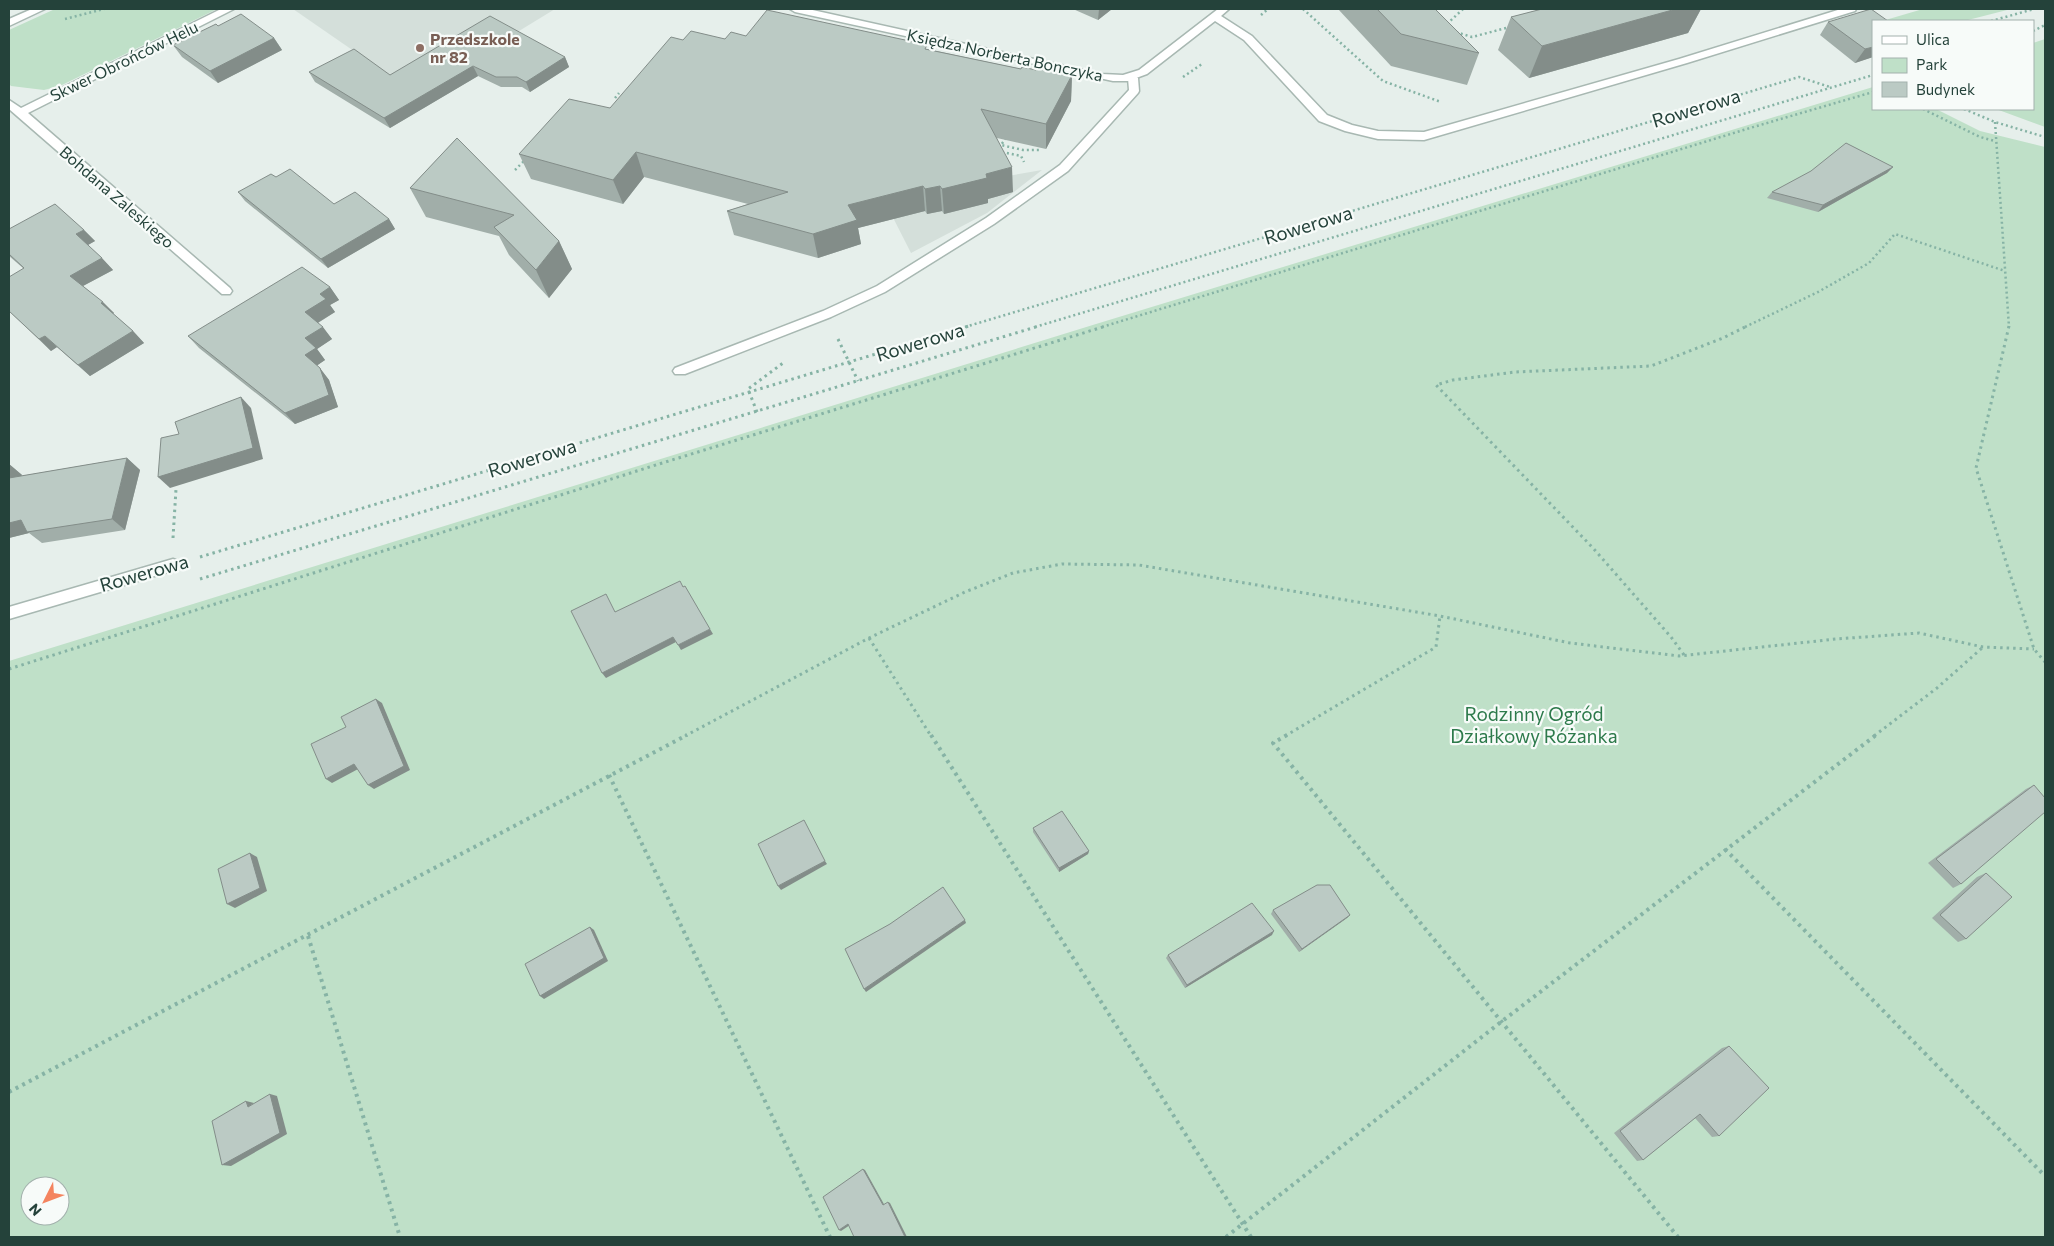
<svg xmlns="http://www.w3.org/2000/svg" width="2054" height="1246" font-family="Commissioner,sans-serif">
	<rect width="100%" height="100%" fill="#e6efeb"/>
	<g fill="#d4dfda">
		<polygon points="293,9 555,9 416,94"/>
		<polygon points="1042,170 987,213 911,253 878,188 967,183"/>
	</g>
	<g fill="#bfe0c8" fill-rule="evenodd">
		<polygon points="55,9 217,9 60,86 44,90 11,86 9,84 9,30"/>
		<polygon points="1923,9 2011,9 1964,21 1882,21"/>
		<polygon points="2045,39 2045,127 1996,109 2033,109 2033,43"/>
		<path d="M1873,87V109H1936L1980,131L2045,147V1237H9V661L1096,324ZM30,1186H60V1216H30Z"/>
	</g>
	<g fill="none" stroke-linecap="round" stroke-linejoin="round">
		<g stroke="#a8b8b2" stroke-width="3">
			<polygon id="service" points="1133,75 1138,78 1139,91 1138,93 1068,171 994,224 885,292 831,317 685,374 675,374 673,371 675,368 823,311 877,286 986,218 1060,165 1129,90 1128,78"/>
		</g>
		<g stroke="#a8b8b2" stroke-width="3">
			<g id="minor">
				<polygon points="32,9 45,9 9,26 9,19"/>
				<polygon points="221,9 234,9 28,113 230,288 232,291 230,294 222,294 9,109 9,100 21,108"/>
				<polygon points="790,9 808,9 1102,74 1123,75 1139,70 1218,9 1229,9 1221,16 1252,36 1327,115 1352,125 1378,131 1424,132 1679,59 1841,9 1856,9 1855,11 1687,63 1424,140 1378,139 1345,131 1319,121 1244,40 1215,21 1147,74 1128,81 1113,81 795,12"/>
				<polygon points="173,559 178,561 180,565 178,569 9,619 9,607"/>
			</g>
		</g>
		<g stroke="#86b3a5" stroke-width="2.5" stroke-dasharray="2 3" stroke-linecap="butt">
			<polyline points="1303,9 1383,81 1441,102"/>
			<polyline points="1261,15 1268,9"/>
			<polyline points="65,19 104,9"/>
			<polyline points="1991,21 2034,9"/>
			<polyline points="1447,24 1463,9"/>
			<polyline points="2033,31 2045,25"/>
			<polyline points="1456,32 1472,37 1510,27"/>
			<polyline points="1183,77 1202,64"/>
			<polyline points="618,102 615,98 619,93"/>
			<polyline points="1923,109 1980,137 1995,141"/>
			<polyline points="1964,109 1995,122 2045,137"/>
			<polyline points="1995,122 2009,327"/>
			<polyline points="1006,138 1001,145 1023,150 1039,150"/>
			<polyline points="1002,152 1021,156 1024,162"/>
			<polyline points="515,170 525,160"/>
			<polyline points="965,327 1799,77 1830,87"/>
			<polyline points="1035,327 1873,75"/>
			<polyline points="1102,327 1750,128 1873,92"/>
			<polyline points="1745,327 1818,292 1869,263 1895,234 2005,271"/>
		</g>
		<g stroke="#86b3a5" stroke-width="3" stroke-dasharray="2.5 4" stroke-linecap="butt">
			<polyline points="2009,326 1976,468 2034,649 2045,662"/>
			<polyline points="838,339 858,381"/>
			<polyline points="757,412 748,389 783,363"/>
			<polyline points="173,538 176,489"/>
			<polyline points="200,557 969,326"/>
			<polyline points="200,579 1039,326"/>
			<polyline points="869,638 931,736"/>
			<polyline points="1684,655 1671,637 1593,548 1436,385 1453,380 1515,372 1651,366 1723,338 1747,326"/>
			<polyline points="9,669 659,464 1106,326"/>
			<polyline points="685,736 869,638 965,592 1013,573 1062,564 1139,565 1440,616 1570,643 1679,656 1836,639 1919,633 1983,647 2034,649"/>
			<polyline points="1285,736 1436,647 1440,616"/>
			<polyline points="1874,736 1937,688 1982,648"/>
		</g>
		<g stroke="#86b3a5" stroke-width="4" stroke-dasharray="3 4.5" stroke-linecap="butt">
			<polyline points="931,735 1251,1237"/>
			<polyline points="1287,735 1273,743 1678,1237"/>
			<polyline points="609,775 830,1237"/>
			<polyline points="1725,849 2045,1176"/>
			<polyline points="308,936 400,1237"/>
			<polyline points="9,1092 687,735"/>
			<polyline points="1226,1237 1501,1022 1876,735"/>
		</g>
		<use href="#service" fill="#fff" fill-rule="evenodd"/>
		<use href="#minor" fill="#fff" fill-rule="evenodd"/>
	</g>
	<g fill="#a1aea9">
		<polygon points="1073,9 1112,9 1098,20"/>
		<polygon points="1338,9 1435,9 1479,53 1467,85 1391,66"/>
		<polygon points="1542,9 1701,9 1688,33 1529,78 1498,50 1511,17"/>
		<polygon points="1873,21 1873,57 1855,63 1820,35 1828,22"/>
		<polygon points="218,26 274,38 282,50 218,83 182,57 173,45"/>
		<polygon points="746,36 927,49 1021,69 1072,75 1071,101 1046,149 997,138 1013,192 988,199 988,203 944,214 942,211 927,214 925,211 858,228 861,244 818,258 734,235 727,211 748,204 644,177 623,204 531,179 519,154 610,108 683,40 725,39"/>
		<polygon points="565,57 569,67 530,92 522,87 501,87 478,76 390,128 315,82 309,72 390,75"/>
		<polygon points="457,138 559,241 572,269 549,298 509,255 499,236 426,217 410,188"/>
		<polygon points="1893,167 1887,173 1818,212 1767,198 1772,192"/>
		<polygon points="276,177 334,204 389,219 395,229 328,268 245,201 238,192"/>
		<polygon points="9,229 84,230 95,241 88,245 113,270 83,286 114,313 113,314 133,331 144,343 90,376 57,347 51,351 9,311 23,268 9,256"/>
		<polygon points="330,287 339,300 330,305 335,312 318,323 332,339 317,349 325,360 317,365 329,380 338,407 295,424 199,348 188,336"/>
		<polygon points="127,458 140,470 125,530 42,543 29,533 9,538 9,464 22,475 21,476"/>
		<polygon points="2034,785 1961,884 1953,888 1928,863 2026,789"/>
		<polygon points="1033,828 1089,851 1088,854 1059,872 1033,832"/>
		<polygon points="1986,873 1966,939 1958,942 1932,918 1977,877"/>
		<polygon points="1273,910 1350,915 1347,918 1299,952 1271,914"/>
		<polygon points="1272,935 1185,988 1166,958 1168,955"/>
		<polygon points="1729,1046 1719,1136 1712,1137 1695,1118 1643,1160 1637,1161 1614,1133 1722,1048"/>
	</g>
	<g fill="#838d89">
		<polygon points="1099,9 1112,9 1098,20"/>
		<polygon points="1676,9 1701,9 1688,33 1529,78 1542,46"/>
		<polygon points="274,38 282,50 218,83 210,71"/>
		<polygon points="1873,47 1873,57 1855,63 1865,49"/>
		<polygon points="565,57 569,67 530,92 526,82"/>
		<polygon points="473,66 478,76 390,128 384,118"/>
		<polygon points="1072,75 1071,101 1046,149 1046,124"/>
		<polygon points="636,152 644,177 623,204 613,180"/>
		<polygon points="1012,167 1013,192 988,199 988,203 944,214 942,189 986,174"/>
		<polygon points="1893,167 1887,173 1818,212 1823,205"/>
		<polygon points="923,186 925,211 858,228 861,244 818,258 813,234 848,205"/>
		<polygon points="940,186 942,211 927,214 925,189"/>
		<polygon points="389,219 395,229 328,268 321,259"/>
		<polygon points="84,230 95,241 86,246 76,234"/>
		<polygon points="559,241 572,269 549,298 536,270"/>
		<polygon points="102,258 113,270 81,287 70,276"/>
		<polygon points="330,287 339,300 330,305 335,312 314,325 305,312 320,294"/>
		<polygon points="103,302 114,313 112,315 101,303"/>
		<polygon points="323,327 332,339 317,349 325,360 315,367 305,355 305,338"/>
		<polygon points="133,331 144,343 90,376 78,365"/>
		<polygon points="45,336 57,347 51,351 39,339"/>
		<polygon points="320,368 329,380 338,407 295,424 285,413"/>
		<polygon points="241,397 251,408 263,459 170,488 158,477"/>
		<polygon points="127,458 140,470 125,530 112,519"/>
		<polygon points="9,464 22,475 12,491 9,488"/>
		<polygon points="21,520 29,533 9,538 9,523"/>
		<polygon points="710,629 713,634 681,650 678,645"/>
		<polygon points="673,637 676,642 606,678 602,673"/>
		<polygon points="376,699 382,703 410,770 374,789 368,785"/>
		<polygon points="354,764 360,768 332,783 326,779"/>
		<polygon points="1089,851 1088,854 1059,872 1059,868"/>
		<polygon points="250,853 257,857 267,891 235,908 227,904"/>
		<polygon points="825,861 827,864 781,890 778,886"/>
		<polygon points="1350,915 1347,918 1299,952 1302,949"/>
		<polygon points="965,920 966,923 866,992 864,989"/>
		<polygon points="590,927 594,930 608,961 544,999 540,996"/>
		<polygon points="1274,931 1272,935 1185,988 1187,985"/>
		<polygon points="270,1094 277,1096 287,1134 231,1166 222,1165"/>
		<polygon points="246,1101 254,1103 248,1107"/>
		<polygon points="863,1169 865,1170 885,1206 883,1205"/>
		<polygon points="888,1202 890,1203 907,1237 905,1237"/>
		<polygon points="848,1224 850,1225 841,1231 839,1230"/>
	</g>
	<g fill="#bbcac4" stroke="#838d89">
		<polygon points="1377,9 1435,9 1479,53 1401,34"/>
		<polygon points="1542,9 1676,9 1542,46 1511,17"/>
		<polygon points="1871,9 1888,21 1873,21 1873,47 1865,49 1828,22"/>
		<polygon points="767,10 905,40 927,45 925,49 1021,69 1022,67 1036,70 1038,68 1072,75 1046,124 981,109 1012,167 986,174 987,178 942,189 940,186 925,189 923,186 848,205 857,220 813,234 727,211 788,192 636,152 613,180 519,154 569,99 610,108 671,37 683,40 691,31 725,39 731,32 746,36"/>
		<polygon points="241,14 274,38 210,71 173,45 216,24 218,26"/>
		<polygon points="490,16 565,57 526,82 517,77 496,77 473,66 384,118 309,72 354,49 390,75"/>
		<polygon points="457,138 559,241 536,270 494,227 514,215 410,188"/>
		<polygon points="1846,143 1893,167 1823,205 1772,192 1811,171"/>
		<polygon points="290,169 334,204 355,192 389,219 321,259 238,192 271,174 276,177"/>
		<polygon points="55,204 84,230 76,234 102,258 70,276 103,302 101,303 133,331 78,365 45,336 39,339 9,311 9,277 24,268 9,254 9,229"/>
		<polygon points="302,267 330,287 320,294 326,299 305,312 323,327 305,338 316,348 305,355 320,368 329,395 285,413 188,336"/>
		<polygon points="241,397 253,448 158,477 161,438 179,434 175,422"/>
		<polygon points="127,458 112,519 27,532 21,520 9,523 9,478"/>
		<polygon points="680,581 683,587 685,586 710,629 678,645 673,637 602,673 571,611 606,594 615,612"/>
		<polygon points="376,699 404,766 368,785 354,764 326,779 311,744 346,727 341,717"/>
		<polygon points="2034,785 2045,798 2045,812 1961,884 1936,859"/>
		<polygon points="1062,811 1089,851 1059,868 1033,828"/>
		<polygon points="804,820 825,861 778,886 758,844"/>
		<polygon points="250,853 260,888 227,904 218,869"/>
		<polygon points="1986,873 2012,897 1966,939 1940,915"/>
		<polygon points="1317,885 1330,885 1350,915 1302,949 1273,910"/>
		<polygon points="943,887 965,920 864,989 845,949 890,924"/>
		<polygon points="1252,903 1274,931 1187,985 1168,955"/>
		<polygon points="590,927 604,958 540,996 525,964"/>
		<polygon points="1729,1046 1769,1088 1719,1136 1700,1114 1643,1160 1620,1131"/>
		<polygon points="270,1094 280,1133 222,1165 212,1121 246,1101 248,1107"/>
		<polygon points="863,1169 883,1205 888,1202 905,1237 854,1237 848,1224 839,1230 823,1197"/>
	</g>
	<circle fill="#8d6e63" stroke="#f7fbf9" stroke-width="2" cx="420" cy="48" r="5"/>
	<g text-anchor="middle" stroke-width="4.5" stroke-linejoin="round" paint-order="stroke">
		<g font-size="16" font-weight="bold" fill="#785e54" stroke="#f7fbf9" text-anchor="start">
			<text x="430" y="45">Przedszkole<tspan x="430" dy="18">nr 82</tspan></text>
		</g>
		<g font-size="16" fill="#24423a" stroke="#f7fbf9">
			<text transform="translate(1005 55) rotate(12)" y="6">Księdza Norberta Bonczyka</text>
			<text transform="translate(124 61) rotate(-26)" y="6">Skwer Obrońców Helu</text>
			<text transform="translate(117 197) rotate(41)" y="6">Bohdana Zaleskiego</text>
		</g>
		<g font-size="19" fill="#24423a" stroke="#f7fbf9">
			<text transform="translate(1696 108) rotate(-17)" y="7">Rowerowa</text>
			<text transform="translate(1308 225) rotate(-17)" y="7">Rowerowa</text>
			<text transform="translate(920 342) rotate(-17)" y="7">Rowerowa</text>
			<text transform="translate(532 458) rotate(-17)" y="7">Rowerowa</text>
			<text transform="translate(144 573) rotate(-16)" y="7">Rowerowa</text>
		</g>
		<g font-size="19" fill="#2d7a4b" stroke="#f7fbf9">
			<text x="1534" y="721">Rodzinny Ogród<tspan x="1534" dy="22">Działkowy Różanka</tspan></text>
		</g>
	</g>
	<rect width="2054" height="1246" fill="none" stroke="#24423a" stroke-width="20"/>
	<rect x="1872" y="20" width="162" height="90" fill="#f7fbf9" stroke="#a3b1ad"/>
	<rect x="1882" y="36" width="25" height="8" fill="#ffffff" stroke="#a3b1ad"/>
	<text x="1916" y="45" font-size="15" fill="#24423a">Ulica</text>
	<rect x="1882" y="58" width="25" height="15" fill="#bfe0c8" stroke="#a3b1ad"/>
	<text x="1916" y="70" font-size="15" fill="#24423a">Park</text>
	<rect x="1882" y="82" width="25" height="15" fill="#bbcac4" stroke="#a3b1ad"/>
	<text x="1916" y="95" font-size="15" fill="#24423a">Budynek</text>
	<g transform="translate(45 1201) rotate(228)"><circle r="24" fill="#f7fbf9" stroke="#a3b1ad"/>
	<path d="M0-4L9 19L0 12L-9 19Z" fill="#f4845f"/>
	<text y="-8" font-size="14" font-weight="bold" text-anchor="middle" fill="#24423a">N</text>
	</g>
</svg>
